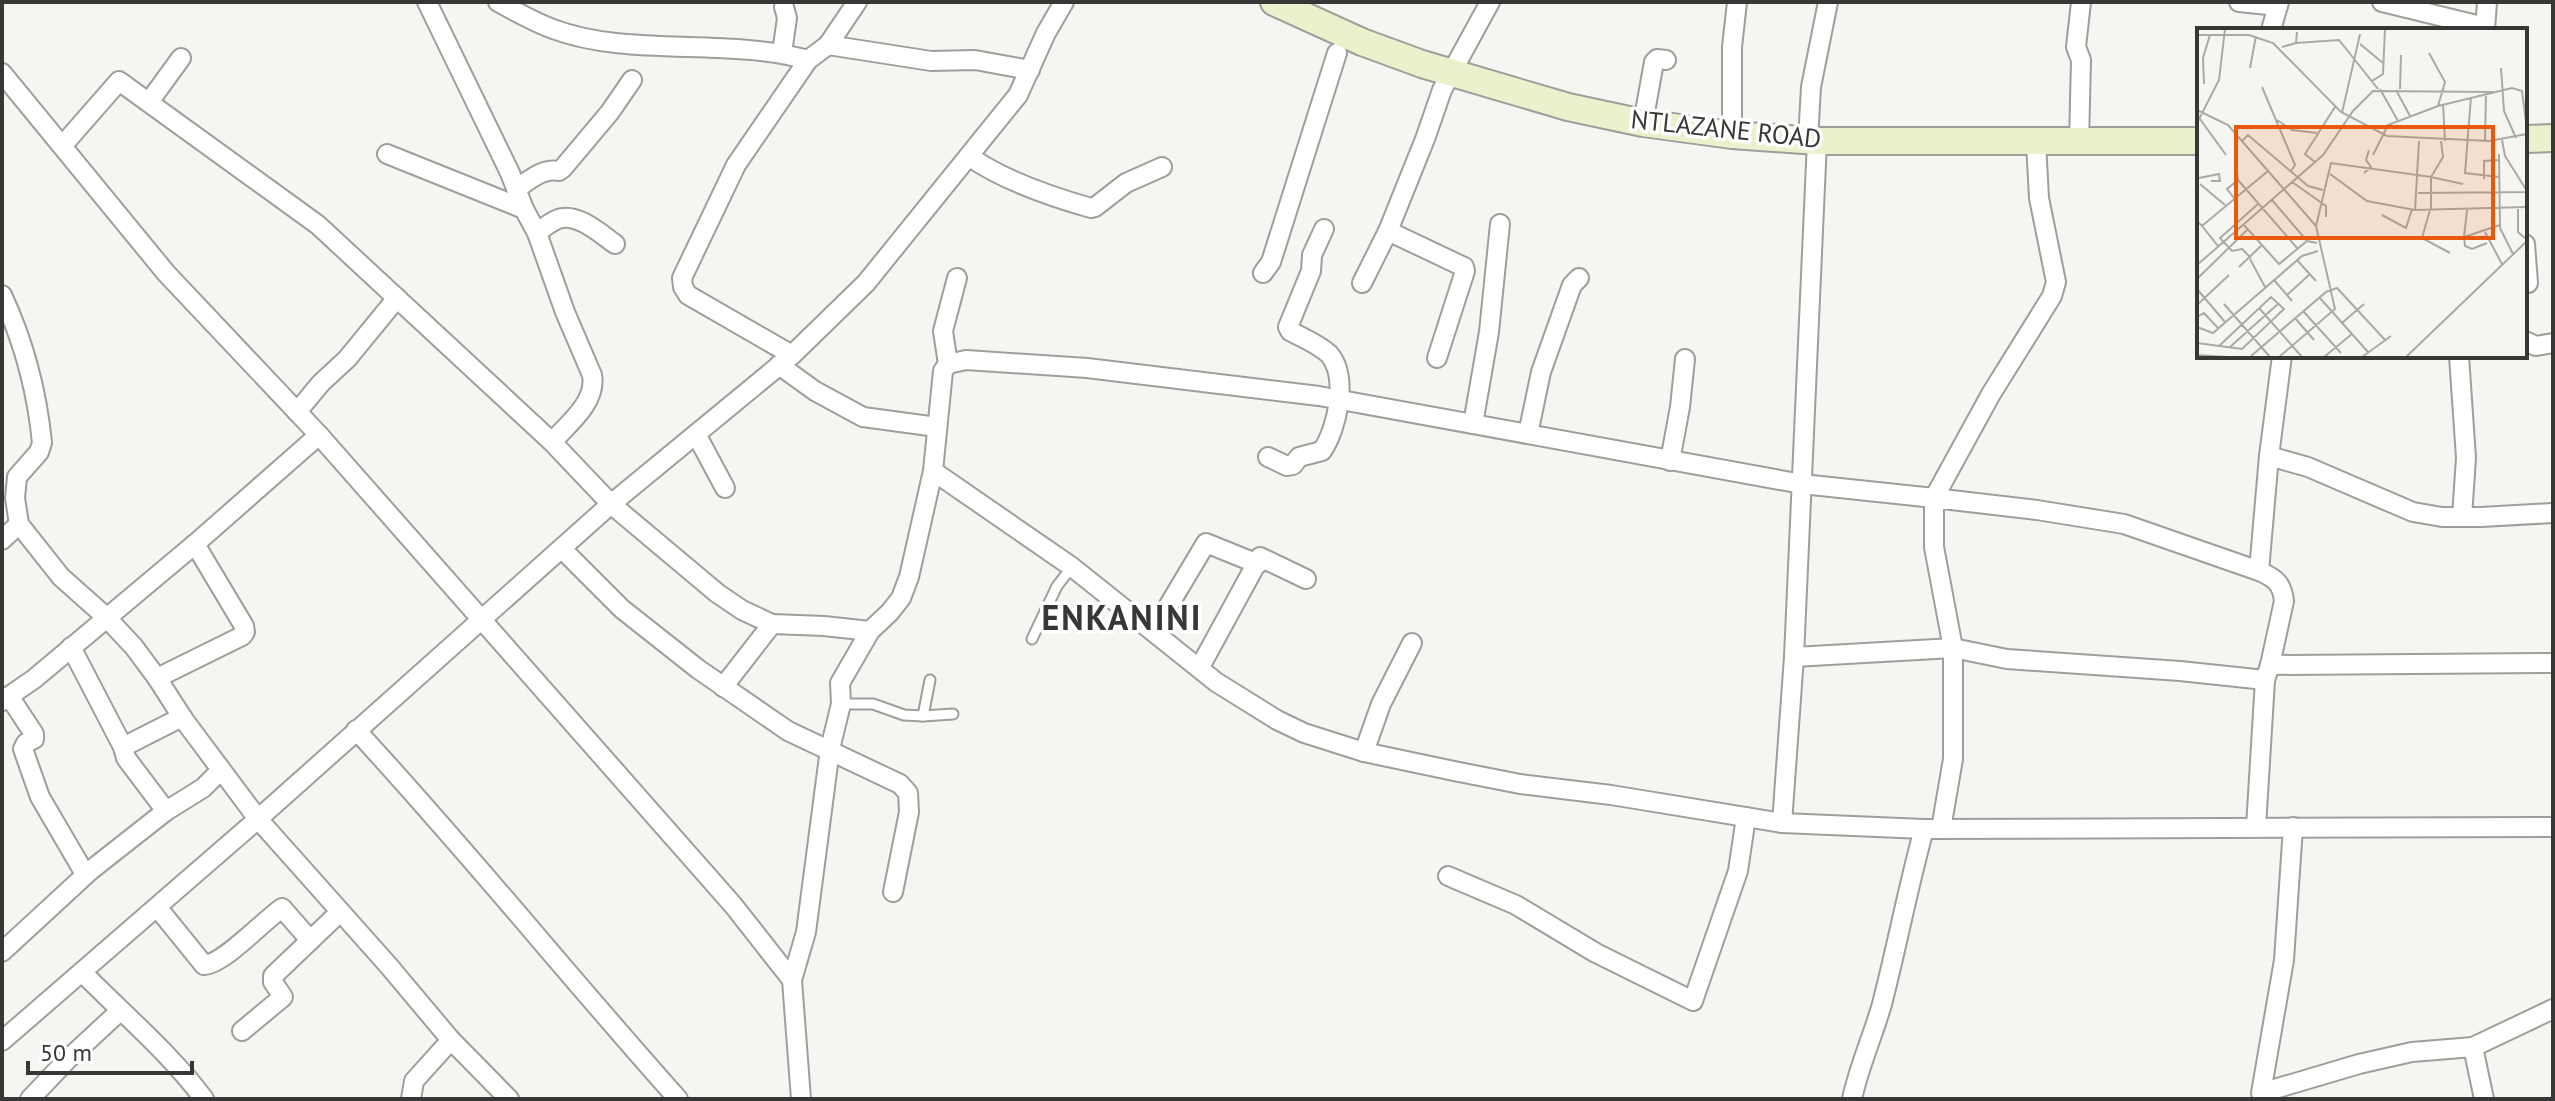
<svg xmlns="http://www.w3.org/2000/svg" width="2555" height="1101" font-family="'PT Sans',sans-serif">
	<rect width="100%" height="100%" fill="#f5f6f2"/>
	<g fill="none" stroke-linecap="round" stroke-linejoin="round">
		<g stroke="#9e9e9b" stroke-width="13">
			<g id="lane">
				<polyline points="1032,639 1057,586 1072,567"/>
				<polyline points="841,704 873,704 904,715 923,716 953,714"/>
				<polyline points="923,716 930,680"/>
			</g>
		</g>
		<g stroke="#9e9e9b" stroke-width="22">
			<g id="street">
				<path d="M427,2L510,173L524,209L537,233L565,312L592,375C597,402 568,424 552,442"/>
				<path d="M498,2C516,12 534,22 553,29C630,58 726,37 808,60"/>
				<polyline points="2239,2 2278,6"/>
				<polyline points="2382,2 2485,27"/>
				<polyline points="2271,30 2279,2"/>
				<polyline points="2485,30 2487,2"/>
				<polyline points="828,45 931,61 975,60 1030,70"/>
				<polyline points="782,53 787,18 784,7"/>
				<polyline points="2,73 166,273 319,435 733,905 792,980 801,1099"/>
				<polyline points="149,102 181,58"/>
				<polyline points="1643,123 1654,62 1657,59 1666,60"/>
				<polyline points="1732,135 1732,47 1737,2"/>
				<polyline points="1808,140 1811,87 1828,2"/>
				<polyline points="1817,141 1794,657 1782,823 1924,829 2553,827"/>
				<polyline points="2079,142 2081,60 2076,47 2081,2"/>
				<polyline points="63,145 119,81 318,225 552,442 611,504 717,593 742,610 772,624 824,626 870,631"/>
				<polyline points="387,154 524,209"/>
				<path d="M970,157C1003,180 1052,197 1091,208L1095,207L1126,183L1162,167"/>
				<path d="M516,189C530,180 542,168 559,171L563,168L610,112L632,80"/>
				<polyline points="1388,231 1464,267 1465,271 1437,358"/>
				<path d="M537,233C543,228 551,222 558,219C577,212 601,234 615,244"/>
				<polyline points="2525,244 2528,283"/>
				<polyline points="1263,273 1271,262 1337,53"/>
				<polyline points="1362,283 1388,231 1425,139 1442,90 1490,2"/>
				<path d="M2,295C24,342 37,392 42,443L39,452L17,477L15,498L19,524L61,577L106,617L134,647L157,678L184,720L258,819L388,965L451,1040L509,1099"/>
				<polyline points="2525,341 2536,346 2553,343"/>
				<polyline points="792,355 688,295 683,287 682,278 736,165 808,60 828,45 857,2"/>
				<polyline points="2282,356 2269,456 2308,467 2413,512 2442,517 2481,517 2553,513"/>
				<polyline points="2459,356 2466,458 2462,517"/>
				<polyline points="948,364 943,331 957,278"/>
				<polyline points="779,365 815,391 863,417 937,427"/>
				<polyline points="297,412 321,383 347,359 397,298"/>
				<polyline points="1473,424 1489,332 1500,224"/>
				<polyline points="696,434 725,488"/>
				<polyline points="1528,434 1541,372 1572,285 1579,278"/>
				<path d="M2269,456L2259,571C2275,578 2282,583 2284,601L2270,665"/>
				<path d="M1268,457L1287,466L1293,465L1299,457L1322,451C1337,429 1349,377 1329,354C1318,344 1303,338 1290,331L1288,327L1311,271L1312,255L1324,229"/>
				<polyline points="1670,461 1680,407 1685,359"/>
				<polyline points="933,471 1072,567 1216,682 1277,720 1304,733 1364,752 1454,771 1520,784 1611,795 1782,823"/>
				<polyline points="2,540 19,524"/>
				<polyline points="562,549 622,609 698,669 788,731 900,784 908,793 909,812 893,892"/>
				<polyline points="1154,630 1206,543 1258,564"/>
				<polyline points="71,647 123,747 126,758 166,811"/>
				<polyline points="1794,657 1953,648 2007,659 2180,671 2265,680 2270,665 2553,663"/>
				<polyline points="1200,667 1260,557 1306,579"/>
				<polyline points="157,678 242,636 245,632 244,626 195,544"/>
				<polyline points="723,687 772,624"/>
				<polyline points="9,696 34,734 34,739 26,743 23,749 40,797 85,874"/>
				<polyline points="2,701 34,679 195,544 319,435"/>
				<path d="M356,730C467,850 569,977 678,1099"/>
				<polyline points="123,747 182,717"/>
				<polyline points="1364,752 1381,704 1412,643"/>
				<polyline points="2256,827 2265,680"/>
				<polyline points="2293,827 2284,960 2261,1093 2359,1064 2412,1052 2473,1047 2553,1009"/>
				<polyline points="1941,829 1953,759 1953,648 1934,547 1934,498 2037,510 2124,524 2259,571"/>
				<polyline points="1448,876 1516,905 1596,953 1693,1001 1738,871 1746,817"/>
				<path d="M157,907L204,965C224,964 263,921 282,908L310,940"/>
				<polyline points="2,952 91,870 166,811 203,788 221,770"/>
				<path d="M82,972C123,1014 169,1052 204,1099"/>
				<polyline points="792,980 806,932 830,749 841,704 840,683 870,631 890,612 901,598 909,577 933,471 943,371 948,364 966,360 1087,368 1319,396 1802,484 1934,498 1991,394 2052,296 2056,282 2039,198 2036,142"/>
				<polyline points="242,1031 283,997 273,982 273,976 340,912"/>
				<polyline points="2,1041 258,819 611,504 792,355 866,283 1018,95 1046,33 1064,2"/>
				<polyline points="2473,1047 2484,1099"/>
				<polyline points="30,1099 67,1060 120,1011"/>
				<polyline points="411,1099 414,1081 451,1040"/>
				<path d="M1852,1099C1859,1066 1873,1036 1882,1004C1897,946 1908,887 1924,829"/>
			</g>
		</g>
		<g stroke="#9e9e9b" stroke-width="30">
			<g id="secondary">
				<polyline points="1274,2 1362,42 1422,64 1568,107 1643,123 1732,135 1817,141 2199,141"/>
				<polyline points="2525,139 2553,138"/>
			</g>
		</g>
		<use href="#lane" stroke="#fff" stroke-width="9"/>
		<use href="#street" stroke="#fff" stroke-width="18"/>
		<use href="#secondary" stroke="#ecf0cd" stroke-width="26"/>
	</g>
	<g text-anchor="middle" stroke-width="7" stroke-linejoin="round" paint-order="stroke">
		<g font-size="26" fill="#373736" stroke="#fff">
			<text transform="translate(1726 129) rotate(6)" y="9">NTLAZANE ROAD</text>
		</g>
		<g font-size="34" font-weight="bold" letter-spacing="2" fill="#373736" stroke="#fff">
			<text x="1122" y="630">ENKANINI</text>
		</g>
	</g>
	<g transform="translate(2197 28)">
		<rect width="330" height="330" fill="#f5f6f2"/>
		<path fill="none" stroke="#a9aaa7" stroke-width="2" d="M0,7H52L76,15L144,84L190,108L292,113L330,106M99,15L142,12L181,61M163,16L186,35M85,19L99,15L100,4M232,25L248,54L241,78M53,40L59,8M304,40L307,83L319,110M175,53L186,46L188,1M7,56L6,30L13,7M65,59L98,137L94,143M183,61L201,93M203,61L204,27M199,62L213,88M274,69L268,145L302,149M246,76L248,113M0,82L31,97L119,198L138,281L82,329M145,85L163,6M3,91L29,127M80,92L95,102L120,105M0,95L22,52L28,1M305,112L308,128L330,163M45,113L51,107L111,158L126,162M222,113L218,182L330,179M288,113L289,65M0,119L1,194M38,126L41,152L101,221M302,126L303,200L316,226M176,127L191,97L241,78L315,60L325,63L330,101M118,134L108,126L138,79M167,145L174,139L169,132L172,122M133,146L170,173L218,182M2,150L22,146L23,153H14M287,151V133L302,132M95,154L129,178V189M3,156L28,177M221,165L329,164M37,170L30,161L41,152M75,172L110,213L120,215M321,181V204L330,212M233,182L225,210L253,225M234,182V149L266,156M270,182L267,209L303,197M185,187L209,200L215,181M0,193L5,198L71,143M47,197L82,236L110,213M5,198L21,218M119,198L134,135L234,149L246,129L244,113M288,204L305,236M267,209L268,218L275,221L290,215M54,230L45,221L35,223L23,210L61,176M53,231L68,259M100,232L119,253M0,237L126,127L156,83L176,63L296,64M42,239L65,217M0,251L51,201M77,252L95,273M0,261L28,294M90,267L113,246M122,269L171,324M27,276L73,329M0,277L32,247M62,280L105,329M106,283L144,325M0,289L7,285L21,300M98,290L117,312M145,295L167,276M0,299L16,305L105,228L121,223M0,315L45,321L87,281L74,269L22,318M33,319L82,275M0,327L31,329M54,328L129,264L140,260L189,313M127,329L155,306M165,329L194,308M209,329L330,213"/>
		<path fill="#e8590c" fill-opacity="0.15" stroke="#e8590c" stroke-width="4" d="M39,99H296V210H39Z"/>
		<rect width="330" height="330" fill="none" stroke="#373736" stroke-width="4"/>
	</g>
	<rect width="2555" height="1101" fill="none" stroke="#373736" stroke-width="8"/>
	<path d="M28 1061v12h164v-12" fill="none" stroke="#373736" stroke-width="4"/>
	<text x="40" y="1061" font-size="24" fill="#373736" stroke="#ffffff" stroke-width="6" paint-order="stroke">50 m</text>
</svg>
